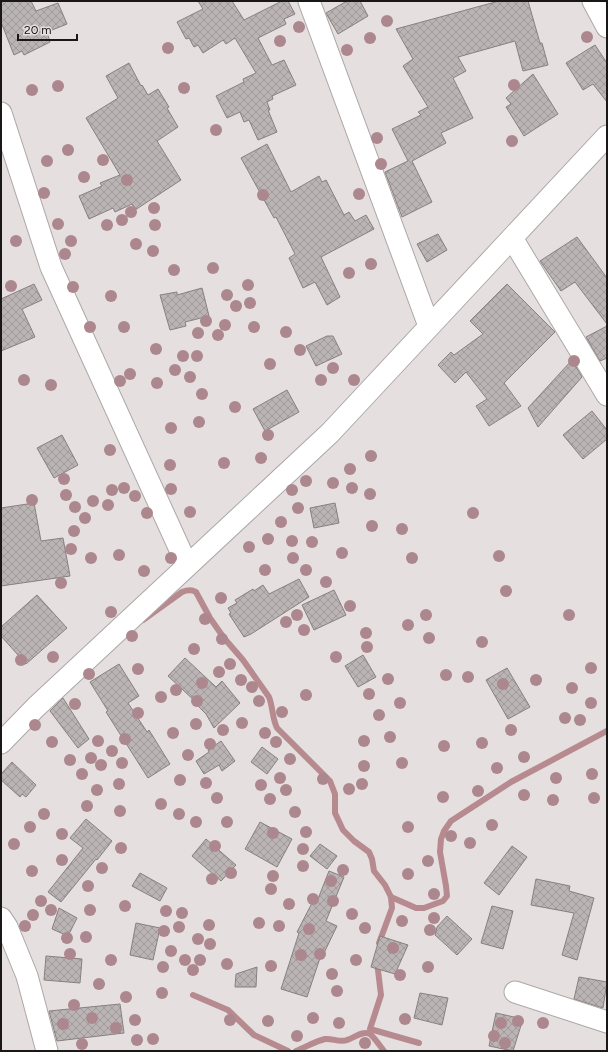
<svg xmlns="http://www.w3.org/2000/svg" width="608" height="1052" font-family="Figtree,sans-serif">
	<defs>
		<pattern id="building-cross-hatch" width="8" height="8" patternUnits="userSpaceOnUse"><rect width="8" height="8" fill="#bbb4b5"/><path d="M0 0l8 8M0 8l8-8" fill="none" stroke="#a09a9b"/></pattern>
	</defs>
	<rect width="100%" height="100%" fill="#e5dfdf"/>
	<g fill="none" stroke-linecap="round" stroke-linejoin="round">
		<g stroke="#b78a90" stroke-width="6">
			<path d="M143,620L182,592C187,590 191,589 196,592L210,618L224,638L243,660L269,697C273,707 272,718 277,728L330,781L335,794V813L343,830L354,841L369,852L372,859L374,871L385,885L391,897L392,908L379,943"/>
			<polyline points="391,897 416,908 424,908 443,901 447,896 446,886 440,852 441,839 444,831 451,821 511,782 607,731"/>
			<polyline points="377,962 381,995 370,1029 419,1043"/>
			<polyline points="193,995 228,1010 254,1035 288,1051"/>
			<path d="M296,1051C306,1047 316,1041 325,1039C332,1038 340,1043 347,1040C354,1038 363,1030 370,1034C373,1036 381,1047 384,1051"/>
		</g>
	</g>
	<g fill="url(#building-cross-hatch)" stroke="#868080">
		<polygon points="1,1 31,1 36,11 58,3 67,24 47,32 50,42 24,55 22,51 14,55 1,22"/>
		<polygon points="198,1 232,1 244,20 282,1 288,1 295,14 284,19 286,24 258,38 272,65 284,60 296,85 272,96 273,99 267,102 270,110 268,110 277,132 258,140 249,120 244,122 240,112 227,118 216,96 244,82 243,79 256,73 235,38 226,44 223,40 203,53 198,45 194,47 189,38 186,39 177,22 203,9"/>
		<polygon points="347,1 360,1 368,16 338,34 326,13"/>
		<polygon points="499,1 528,1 540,43 542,43 548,65 523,71 515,41 458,57 466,71 453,78 473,118 441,133 446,143 412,161 432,202 402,217 385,172 408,161 392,129 421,115 418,112 428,107 403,66 413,59 396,29"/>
		<polygon points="595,45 607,63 607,102 593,84 583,90 566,63"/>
		<polygon points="129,63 141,86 142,85 148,95 158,89 169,107 167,108 178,127 157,141 181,180 135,210 132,204 115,212 113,208 89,219 79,196 102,186 100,183 120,175 86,118 115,100 118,98 106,76"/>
		<polygon points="533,74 558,114 524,136 506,107 511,104 506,98"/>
		<polygon points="267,144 291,192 319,176 322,182 326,180 344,215 349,212 355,221 366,215 374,229 321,257 340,297 327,305 315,282 303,288 289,258 295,254 276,217 274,218 241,158"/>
		<polygon points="438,234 447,250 427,262 417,244"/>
		<polygon points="577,237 607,278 607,324 575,282 561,291 540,261"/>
		<polygon points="34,284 42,300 22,309 35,337 1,351 1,299"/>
		<polygon points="507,284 555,332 504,383 521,406 489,426 476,406 487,399 466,372 455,383 438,365 451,352 454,355 483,334 470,321"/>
		<polygon points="202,288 209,316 185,322 186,326 170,330 160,295 177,292 177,295"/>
		<polygon points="607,326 607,358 600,361 586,337"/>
		<polygon points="327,336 333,336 342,354 316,366 306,346"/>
		<polygon points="572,360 582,377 538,427 528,408"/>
		<polygon points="287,390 299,412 265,431 253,409"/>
		<polygon points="592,411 607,430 607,439 583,459 563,435"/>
		<polygon points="62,435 78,465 54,478 37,448"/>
		<polygon points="34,503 41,541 63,538 70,576 1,586 1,508"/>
		<polygon points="335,503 339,523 314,528 310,508"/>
		<polygon points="299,579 309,597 251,634 244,637 229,614 231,613 228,608 237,603 235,600 253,589 254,591 263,585 269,594"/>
		<polygon points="334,590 346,615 314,630 302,605"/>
		<polygon points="37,595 67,628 26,664 1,636 1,627"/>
		<polygon points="363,655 376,677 358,687 345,666"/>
		<polygon points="185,658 216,687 222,681 240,703 214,728 206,714 197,705 198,704 168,676"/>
		<polygon points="119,664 139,696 128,703 147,732 149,730 170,764 148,778 106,712 108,711 90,682"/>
		<polygon points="507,668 530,707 508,719 486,680"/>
		<polygon points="63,698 89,739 78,748 50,711"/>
		<polygon points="221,741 235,761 222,771 219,765 204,774 196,761 209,752 208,750"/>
		<polygon points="262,747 278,759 267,774 251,762"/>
		<polygon points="12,762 36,785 26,797 22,794 20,797 1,780 1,774"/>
		<polygon points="86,819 112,841 97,860 96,859 61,902 48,892 83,848 70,838"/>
		<polygon points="260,822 292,839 277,867 245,849"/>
		<polygon points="206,839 236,865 221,881 192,856"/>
		<polygon points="320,844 337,856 327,869 310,856"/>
		<polygon points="512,846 527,857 499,895 484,883"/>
		<polygon points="329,871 344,877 326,921 337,926 324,953 322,952 307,997 281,989 299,933 297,932 312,903 316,904"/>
		<polygon points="140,873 167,888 160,901 132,886"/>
		<polygon points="536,879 570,886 569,891 594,898 577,960 562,955 574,913 531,905"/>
		<polygon points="492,906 513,911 503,949 481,943"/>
		<polygon points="59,908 77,918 68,936 52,929"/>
		<polygon points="447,916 472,939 457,955 435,935 437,927"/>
		<polygon points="136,923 160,928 153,960 130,955"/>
		<polygon points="380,936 408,945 395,974 371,967"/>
		<polygon points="46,956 82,959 80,983 44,980"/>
		<polygon points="257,967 256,987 235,987 236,974"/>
		<polygon points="579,977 607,982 603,1008 574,999"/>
		<polygon points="420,993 448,998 442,1025 414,1018"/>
		<polygon points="120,1004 124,1033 57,1041 49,1011"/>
		<polygon points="496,1013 523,1019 513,1051 489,1046"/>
	</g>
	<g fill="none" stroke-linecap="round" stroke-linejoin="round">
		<g stroke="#ada7a8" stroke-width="23">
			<g id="minor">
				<polyline points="309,1 429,326"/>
				<polyline points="593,1 607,27"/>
				<polyline points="1,113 51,267 187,565"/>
				<polyline points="512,238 607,395"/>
				<polyline points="1,743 36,707 330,433 607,136"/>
				<polyline points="1,918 7,927 27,976 47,1051"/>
				<polyline points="515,992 607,1022"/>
			</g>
		</g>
		<use href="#minor" stroke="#fff" stroke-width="21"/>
	</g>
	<g fill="#ac878e">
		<circle cx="387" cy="21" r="6"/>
		<circle cx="299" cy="27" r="6"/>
		<circle cx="587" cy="37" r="6"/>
		<circle cx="370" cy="38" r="6"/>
		<circle cx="280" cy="41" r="6"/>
		<circle cx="168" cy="48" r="6"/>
		<circle cx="347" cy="50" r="6"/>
		<circle cx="514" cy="85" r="6"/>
		<circle cx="58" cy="86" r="6"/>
		<circle cx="184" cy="88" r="6"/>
		<circle cx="32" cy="90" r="6"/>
		<circle cx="216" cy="130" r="6"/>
		<circle cx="377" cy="138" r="6"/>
		<circle cx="512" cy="141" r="6"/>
		<circle cx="68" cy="150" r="6"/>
		<circle cx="103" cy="160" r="6"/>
		<circle cx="47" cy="161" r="6"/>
		<circle cx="381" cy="164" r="6"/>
		<circle cx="84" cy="177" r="6"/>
		<circle cx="127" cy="180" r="6"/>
		<circle cx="44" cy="193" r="6"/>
		<circle cx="359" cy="194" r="6"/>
		<circle cx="263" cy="195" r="6"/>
		<circle cx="154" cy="208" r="6"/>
		<circle cx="131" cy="212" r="6"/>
		<circle cx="122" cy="220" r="6"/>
		<circle cx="58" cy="224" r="6"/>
		<circle cx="107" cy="225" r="6"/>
		<circle cx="155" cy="225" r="6"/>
		<circle cx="16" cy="241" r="6"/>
		<circle cx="71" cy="241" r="6"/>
		<circle cx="136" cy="244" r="6"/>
		<circle cx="153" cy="251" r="6"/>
		<circle cx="65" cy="254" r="6"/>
		<circle cx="371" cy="264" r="6"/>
		<circle cx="213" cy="268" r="6"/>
		<circle cx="174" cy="270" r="6"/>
		<circle cx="349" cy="273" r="6"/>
		<circle cx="248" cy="285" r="6"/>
		<circle cx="11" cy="286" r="6"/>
		<circle cx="73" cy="287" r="6"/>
		<circle cx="227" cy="295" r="6"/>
		<circle cx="111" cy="296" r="6"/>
		<circle cx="250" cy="303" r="6"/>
		<circle cx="236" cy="306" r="6"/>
		<circle cx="206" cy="321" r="6"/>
		<circle cx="225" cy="325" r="6"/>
		<circle cx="90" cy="327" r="6"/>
		<circle cx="124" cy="327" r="6"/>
		<circle cx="254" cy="327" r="6"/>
		<circle cx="286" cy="332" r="6"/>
		<circle cx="198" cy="333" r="6"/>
		<circle cx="218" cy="335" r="6"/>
		<circle cx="156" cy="349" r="6"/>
		<circle cx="300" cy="350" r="6"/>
		<circle cx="183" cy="356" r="6"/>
		<circle cx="197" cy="356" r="6"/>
		<circle cx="574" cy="361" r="6"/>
		<circle cx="270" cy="364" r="6"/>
		<circle cx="333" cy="368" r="6"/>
		<circle cx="175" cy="370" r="6"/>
		<circle cx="130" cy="374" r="6"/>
		<circle cx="190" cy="377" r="6"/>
		<circle cx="24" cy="380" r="6"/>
		<circle cx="321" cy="380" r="6"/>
		<circle cx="354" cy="380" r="6"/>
		<circle cx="120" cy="381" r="6"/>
		<circle cx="157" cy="383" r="6"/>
		<circle cx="51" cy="385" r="6"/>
		<circle cx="202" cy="394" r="6"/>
		<circle cx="235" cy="407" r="6"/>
		<circle cx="199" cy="422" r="6"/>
		<circle cx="171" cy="428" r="6"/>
		<circle cx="268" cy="435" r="6"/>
		<circle cx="110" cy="450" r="6"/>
		<circle cx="371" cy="456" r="6"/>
		<circle cx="261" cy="458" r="6"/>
		<circle cx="224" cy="463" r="6"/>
		<circle cx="170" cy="465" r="6"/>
		<circle cx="350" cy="469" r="6"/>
		<circle cx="64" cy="479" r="6"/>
		<circle cx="306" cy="481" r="6"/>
		<circle cx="333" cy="483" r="6"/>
		<circle cx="124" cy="488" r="6"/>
		<circle cx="352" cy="488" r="6"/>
		<circle cx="171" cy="489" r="6"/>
		<circle cx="112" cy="490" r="6"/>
		<circle cx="292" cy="490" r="6"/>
		<circle cx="370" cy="494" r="6"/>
		<circle cx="66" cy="495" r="6"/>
		<circle cx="135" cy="496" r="6"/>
		<circle cx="32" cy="500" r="6"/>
		<circle cx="93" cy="501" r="6"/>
		<circle cx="108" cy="505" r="6"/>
		<circle cx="75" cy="507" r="6"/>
		<circle cx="298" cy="508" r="6"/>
		<circle cx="190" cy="512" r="6"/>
		<circle cx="147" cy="513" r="6"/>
		<circle cx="473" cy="513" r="6"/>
		<circle cx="85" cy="518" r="6"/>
		<circle cx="281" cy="522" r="6"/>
		<circle cx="372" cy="526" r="6"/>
		<circle cx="402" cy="529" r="6"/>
		<circle cx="74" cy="531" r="6"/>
		<circle cx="268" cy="539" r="6"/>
		<circle cx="292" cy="541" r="6"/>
		<circle cx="312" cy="542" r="6"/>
		<circle cx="249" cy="547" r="6"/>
		<circle cx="71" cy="549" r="6"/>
		<circle cx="342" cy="553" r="6"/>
		<circle cx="119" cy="555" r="6"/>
		<circle cx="499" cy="556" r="6"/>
		<circle cx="91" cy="558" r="6"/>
		<circle cx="171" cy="558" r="6"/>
		<circle cx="293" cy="558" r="6"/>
		<circle cx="412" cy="558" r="6"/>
		<circle cx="265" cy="570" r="6"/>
		<circle cx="306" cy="570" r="6"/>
		<circle cx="144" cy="571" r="6"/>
		<circle cx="326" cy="582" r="6"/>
		<circle cx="61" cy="583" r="6"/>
		<circle cx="506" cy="591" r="6"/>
		<circle cx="221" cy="598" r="6"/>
		<circle cx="350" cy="606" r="6"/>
		<circle cx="111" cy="612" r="6"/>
		<circle cx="297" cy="615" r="6"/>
		<circle cx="426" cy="615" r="6"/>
		<circle cx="569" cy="615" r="6"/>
		<circle cx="205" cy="619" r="6"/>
		<circle cx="286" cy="622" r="6"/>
		<circle cx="408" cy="625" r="6"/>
		<circle cx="304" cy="630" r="6"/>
		<circle cx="366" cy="633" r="6"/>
		<circle cx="132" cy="636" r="6"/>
		<circle cx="429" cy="638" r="6"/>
		<circle cx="222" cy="639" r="6"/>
		<circle cx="482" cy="642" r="6"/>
		<circle cx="367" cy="647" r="6"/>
		<circle cx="194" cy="649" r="6"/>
		<circle cx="53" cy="657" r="6"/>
		<circle cx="336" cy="657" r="6"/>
		<circle cx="21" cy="660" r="6"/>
		<circle cx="230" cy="664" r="6"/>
		<circle cx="591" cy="668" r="6"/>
		<circle cx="138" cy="669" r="6"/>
		<circle cx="219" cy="672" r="6"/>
		<circle cx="89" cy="674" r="6"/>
		<circle cx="446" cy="675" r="6"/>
		<circle cx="468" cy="677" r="6"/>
		<circle cx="388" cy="679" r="6"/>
		<circle cx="241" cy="680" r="6"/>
		<circle cx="536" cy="680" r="6"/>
		<circle cx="202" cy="683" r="6"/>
		<circle cx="503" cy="684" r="6"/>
		<circle cx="252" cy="687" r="6"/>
		<circle cx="572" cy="688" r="6"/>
		<circle cx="176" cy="690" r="6"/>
		<circle cx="369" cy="694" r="6"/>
		<circle cx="306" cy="695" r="6"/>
		<circle cx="161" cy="697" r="6"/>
		<circle cx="197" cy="701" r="6"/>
		<circle cx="259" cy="701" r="6"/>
		<circle cx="400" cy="703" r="6"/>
		<circle cx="591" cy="703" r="6"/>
		<circle cx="75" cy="704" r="6"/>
		<circle cx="282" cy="712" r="6"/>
		<circle cx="138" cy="713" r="6"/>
		<circle cx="379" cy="715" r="6"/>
		<circle cx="565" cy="718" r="6"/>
		<circle cx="580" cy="720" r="6"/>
		<circle cx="242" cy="723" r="6"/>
		<circle cx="196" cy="724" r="6"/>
		<circle cx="35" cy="725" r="6"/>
		<circle cx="223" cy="730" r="6"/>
		<circle cx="511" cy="730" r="6"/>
		<circle cx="173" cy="733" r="6"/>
		<circle cx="265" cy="733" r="6"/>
		<circle cx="390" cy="737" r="6"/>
		<circle cx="125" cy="739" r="6"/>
		<circle cx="98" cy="741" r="6"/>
		<circle cx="364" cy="741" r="6"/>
		<circle cx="52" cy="742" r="6"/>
		<circle cx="276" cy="742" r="6"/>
		<circle cx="482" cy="743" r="6"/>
		<circle cx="210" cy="744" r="6"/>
		<circle cx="444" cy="746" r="6"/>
		<circle cx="112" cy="751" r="6"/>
		<circle cx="188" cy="755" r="6"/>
		<circle cx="524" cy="757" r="6"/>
		<circle cx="91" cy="758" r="6"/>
		<circle cx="290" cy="759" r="6"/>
		<circle cx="70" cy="760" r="6"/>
		<circle cx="122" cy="763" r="6"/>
		<circle cx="402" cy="763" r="6"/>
		<circle cx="101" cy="765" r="6"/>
		<circle cx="364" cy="766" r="6"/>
		<circle cx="497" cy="768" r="6"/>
		<circle cx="82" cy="774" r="6"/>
		<circle cx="592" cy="774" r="6"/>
		<circle cx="280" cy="778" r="6"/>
		<circle cx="556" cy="778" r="6"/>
		<circle cx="323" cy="779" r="6"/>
		<circle cx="180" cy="780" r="6"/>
		<circle cx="206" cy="783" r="6"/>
		<circle cx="119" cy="784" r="6"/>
		<circle cx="362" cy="784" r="6"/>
		<circle cx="261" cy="785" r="6"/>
		<circle cx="349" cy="789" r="6"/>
		<circle cx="97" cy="790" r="6"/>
		<circle cx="286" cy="790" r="6"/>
		<circle cx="478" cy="791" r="6"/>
		<circle cx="524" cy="795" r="6"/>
		<circle cx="443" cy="797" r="6"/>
		<circle cx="217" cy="798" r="6"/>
		<circle cx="594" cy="798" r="6"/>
		<circle cx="270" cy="799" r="6"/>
		<circle cx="553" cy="800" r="6"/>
		<circle cx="161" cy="804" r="6"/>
		<circle cx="87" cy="806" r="6"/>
		<circle cx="120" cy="811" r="6"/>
		<circle cx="295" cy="812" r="6"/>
		<circle cx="44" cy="814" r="6"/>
		<circle cx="179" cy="814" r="6"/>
		<circle cx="196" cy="822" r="6"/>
		<circle cx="227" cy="822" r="6"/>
		<circle cx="492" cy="825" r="6"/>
		<circle cx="30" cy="827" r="6"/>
		<circle cx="408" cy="827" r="6"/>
		<circle cx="306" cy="832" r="6"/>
		<circle cx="273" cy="833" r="6"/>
		<circle cx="62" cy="834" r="6"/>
		<circle cx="451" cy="836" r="6"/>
		<circle cx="470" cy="843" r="6"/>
		<circle cx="14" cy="844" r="6"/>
		<circle cx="215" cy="846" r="6"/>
		<circle cx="121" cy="848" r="6"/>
		<circle cx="303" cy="849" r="6"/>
		<circle cx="62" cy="860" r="6"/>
		<circle cx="428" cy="861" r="6"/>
		<circle cx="303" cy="866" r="6"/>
		<circle cx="102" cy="868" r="6"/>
		<circle cx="343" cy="870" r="6"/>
		<circle cx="32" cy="871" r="6"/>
		<circle cx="231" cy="873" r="6"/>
		<circle cx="408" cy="874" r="6"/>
		<circle cx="273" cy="876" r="6"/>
		<circle cx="212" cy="879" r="6"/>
		<circle cx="331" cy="881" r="6"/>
		<circle cx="88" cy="886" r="6"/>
		<circle cx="271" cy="889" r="6"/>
		<circle cx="434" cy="894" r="6"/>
		<circle cx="313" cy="899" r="6"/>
		<circle cx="41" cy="901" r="6"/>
		<circle cx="333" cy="901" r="6"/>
		<circle cx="289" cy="904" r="6"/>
		<circle cx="125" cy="906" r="6"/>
		<circle cx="51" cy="910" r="6"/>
		<circle cx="90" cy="910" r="6"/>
		<circle cx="166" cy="911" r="6"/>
		<circle cx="182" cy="913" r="6"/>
		<circle cx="352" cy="914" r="6"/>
		<circle cx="33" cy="915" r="6"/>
		<circle cx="434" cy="918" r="6"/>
		<circle cx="402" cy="921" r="6"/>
		<circle cx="259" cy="923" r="6"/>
		<circle cx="209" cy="925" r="6"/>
		<circle cx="25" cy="926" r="6"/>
		<circle cx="279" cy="926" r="6"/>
		<circle cx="179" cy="927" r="6"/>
		<circle cx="365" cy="928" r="6"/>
		<circle cx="309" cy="929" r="6"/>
		<circle cx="430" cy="930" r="6"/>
		<circle cx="164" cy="931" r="6"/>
		<circle cx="86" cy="937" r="6"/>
		<circle cx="67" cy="938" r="6"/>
		<circle cx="198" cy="939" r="6"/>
		<circle cx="210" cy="944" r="6"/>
		<circle cx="393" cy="948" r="6"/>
		<circle cx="171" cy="951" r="6"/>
		<circle cx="70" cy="954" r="6"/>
		<circle cx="320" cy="954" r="6"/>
		<circle cx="301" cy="955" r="6"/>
		<circle cx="111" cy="960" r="6"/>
		<circle cx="185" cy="960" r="6"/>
		<circle cx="200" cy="960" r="6"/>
		<circle cx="356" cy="960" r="6"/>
		<circle cx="227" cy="964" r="6"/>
		<circle cx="271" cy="966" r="6"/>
		<circle cx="163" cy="967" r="6"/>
		<circle cx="428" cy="967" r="6"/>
		<circle cx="193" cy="970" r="6"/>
		<circle cx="332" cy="974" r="6"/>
		<circle cx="400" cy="975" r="6"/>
		<circle cx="99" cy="984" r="6"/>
		<circle cx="337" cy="991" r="6"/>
		<circle cx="162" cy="993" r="6"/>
		<circle cx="126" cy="997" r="6"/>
		<circle cx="74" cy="1005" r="6"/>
		<circle cx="92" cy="1018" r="6"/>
		<circle cx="313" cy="1018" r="6"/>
		<circle cx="405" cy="1019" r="6"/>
		<circle cx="135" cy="1020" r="6"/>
		<circle cx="230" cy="1020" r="6"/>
		<circle cx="268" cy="1021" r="6"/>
		<circle cx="518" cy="1021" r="6"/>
		<circle cx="339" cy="1023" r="6"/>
		<circle cx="501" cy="1023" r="6"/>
		<circle cx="543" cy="1023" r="6"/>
		<circle cx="63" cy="1024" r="6"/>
		<circle cx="116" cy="1028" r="6"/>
		<circle cx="297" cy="1036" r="6"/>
		<circle cx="494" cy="1036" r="6"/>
		<circle cx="153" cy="1039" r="6"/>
		<circle cx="137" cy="1040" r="6"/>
		<circle cx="365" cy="1043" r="6"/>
		<circle cx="505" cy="1043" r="6"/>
		<circle cx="82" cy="1044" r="6"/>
	</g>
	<rect width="608" height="1052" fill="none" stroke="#1a1717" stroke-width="4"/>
	<path d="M18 34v6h59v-6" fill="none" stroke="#1a1717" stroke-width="2"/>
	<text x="24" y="34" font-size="12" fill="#1a1717" stroke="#e5dfdf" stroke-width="3" paint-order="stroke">20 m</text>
</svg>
